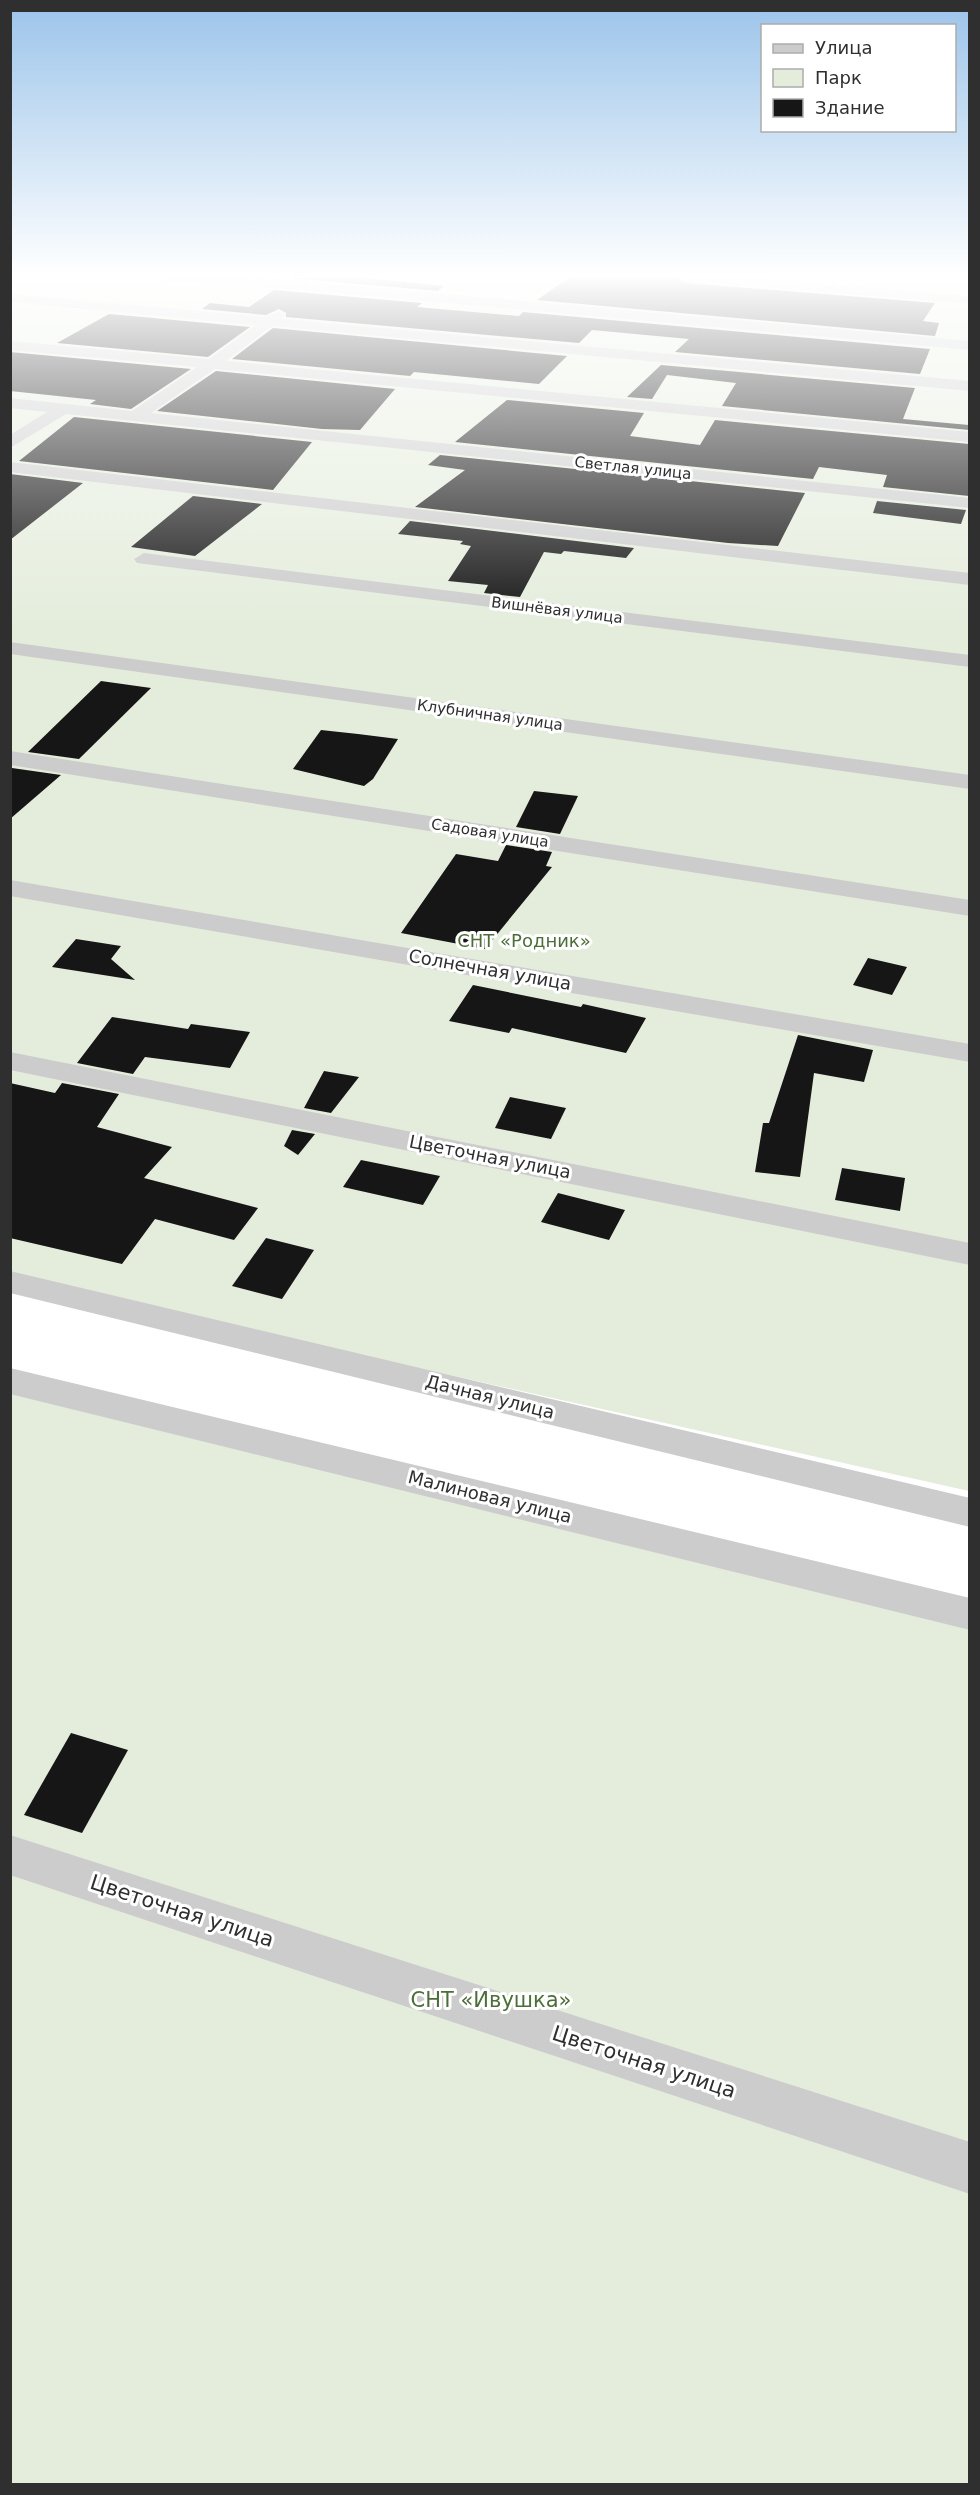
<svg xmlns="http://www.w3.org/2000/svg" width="980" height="2495" font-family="'DejaVu Sans',sans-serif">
	<rect width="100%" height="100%" fill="#fff"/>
	<g fill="#e4eddc">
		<polygon points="11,277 969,277 969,1491 11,1277"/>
		<polygon points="10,1372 969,1606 969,2484 11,2484"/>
	</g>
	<g fill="#161616">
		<polygon points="357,277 444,286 438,291 291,278"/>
		<polygon points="570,277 677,277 686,283 935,303 923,321 939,323 935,336 537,300"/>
		<polygon points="274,290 422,303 417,307 519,316 523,312 930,349 920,374 675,352 689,339 592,330 579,343 286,317 286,313 279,309 266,315 202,309 210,303 249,307"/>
		<polygon points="109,314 250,327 208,357 57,343"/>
		<polygon points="273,328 567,356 539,384 414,372 410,376 232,359"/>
		<polygon points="10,352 191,369 131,409 90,404 96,400 10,391"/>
		<polygon points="661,365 915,388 903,419 969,425 969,430 722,406 736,383 667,375 652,399 627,397"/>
		<polygon points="216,371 395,389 360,430 322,429 157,411"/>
		<polygon points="507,400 644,413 630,436 700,445 715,420 969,444 969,496 883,487 887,475 819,467 813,479 455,442"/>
		<polygon points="74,417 312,442 273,490 19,461"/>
		<polygon points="440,455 805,493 778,546 728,543 415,507 465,470 428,465"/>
		<polygon points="10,474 83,483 10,540"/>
		<polygon points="193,496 262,504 195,556 131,547"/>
		<polygon points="877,501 966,510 961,524 873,513"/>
		<polygon points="410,521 634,548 626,558 564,551 561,554 544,552 520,597 484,593 488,585 448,581 471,546 460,544 463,541 398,534"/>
		<polygon points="101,681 151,688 79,759 28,752"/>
		<polygon points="321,730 358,734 398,739 373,779 364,786 293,769"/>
		<polygon points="12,768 61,775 10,819 10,769"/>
		<polygon points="534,791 578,796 560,834 516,827"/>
		<polygon points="506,845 552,852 546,866 552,867 485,949 401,933 456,854 498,861"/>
		<polygon points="76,939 121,946 111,959 135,980 52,967"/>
		<polygon points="868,958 907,967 892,995 853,985"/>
		<polygon points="473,985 581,1007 583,1004 646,1018 626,1053 512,1028 509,1033 449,1021"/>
		<polygon points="112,1017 188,1029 191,1024 250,1032 230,1068 145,1057 133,1074 77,1063"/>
		<polygon points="798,1035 873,1050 864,1082 814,1073 800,1177 755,1172 763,1123 769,1123"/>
		<polygon points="324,1071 359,1077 331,1113 304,1108"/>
		<polygon points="10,1083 55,1093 62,1083 119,1094 97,1127 172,1147 144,1178 258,1208 234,1240 155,1219 122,1264 10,1238"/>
		<polygon points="510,1097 566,1108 551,1139 495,1128"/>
		<polygon points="292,1130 315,1134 298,1155 284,1146"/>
		<polygon points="361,1160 440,1176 423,1205 343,1187"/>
		<polygon points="842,1168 905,1178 900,1211 835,1200"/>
		<polygon points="558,1193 625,1210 609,1240 541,1222"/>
		<polygon points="266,1238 314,1250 282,1299 232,1286"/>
		<polygon points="71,1733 128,1750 82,1833 24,1815"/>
	</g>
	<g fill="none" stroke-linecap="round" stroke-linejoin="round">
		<g fill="#ccc" fill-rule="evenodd">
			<polygon points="159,277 278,279 970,341 970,350 278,288 166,281"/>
			<polygon points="679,277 736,277 970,296 970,304 686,281"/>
			<polygon points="10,294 266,317 278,311 285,315 282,319 970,381 970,391 272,326 226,361 970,432 970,442 215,369 151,413 970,498 970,508 66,414 10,448 10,435 47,412 10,408 10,398 132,411 197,367 10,350 10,341 209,359 256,325 10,302"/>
			<polygon points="10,462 970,573 970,585 10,472"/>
			<polygon points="144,553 970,655 970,667 137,563 134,559"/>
			<polygon points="10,642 970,775 970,789 10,654"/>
			<polygon points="10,751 970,900 970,916 10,765"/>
			<polygon points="10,880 970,1044 970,1062 10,896"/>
			<polygon points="10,1052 970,1243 970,1265 10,1070"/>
			<polygon points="10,1271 970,1498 970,1527 10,1293"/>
			<polygon points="10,1368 970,1598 970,1630 10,1394"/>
			<polygon points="10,1835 970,2142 970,2194 10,1875"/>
		</g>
	</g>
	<linearGradient id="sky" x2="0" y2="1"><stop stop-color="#9bc4ea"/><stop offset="0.44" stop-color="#fff"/><stop offset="1" stop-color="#fff" stop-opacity="0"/></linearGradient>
	<rect width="980" height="626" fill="url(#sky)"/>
	<g text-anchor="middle" stroke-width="6" stroke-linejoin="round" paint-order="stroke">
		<g font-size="15" fill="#2f2f2f" stroke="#fff">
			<text transform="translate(633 468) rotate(6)" y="5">Светлая улица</text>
			<text transform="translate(557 610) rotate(7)" y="5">Вишнёвая улица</text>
			<text transform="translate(490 715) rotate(8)" y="5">Клубничная улица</text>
			<text transform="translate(490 833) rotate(9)" y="5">Садовая улица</text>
		</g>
		<g font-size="18" fill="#4e6e39" stroke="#fff">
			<text x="524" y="947">СНТ «Родник»</text>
		</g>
		<g font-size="18" fill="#2f2f2f" stroke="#fff">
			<text transform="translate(490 970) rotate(10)" y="6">Солнечная улица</text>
			<text transform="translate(490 1157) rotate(11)" y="6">Цветочная улица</text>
			<text transform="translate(490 1397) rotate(14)" y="6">Дачная улица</text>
			<text transform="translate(490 1497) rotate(14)" y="6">Малиновая улица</text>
		</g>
		<g font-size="21" fill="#2f2f2f" stroke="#fff">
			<text transform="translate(182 1911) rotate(18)" y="7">Цветочная улица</text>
			<text transform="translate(644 2062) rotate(18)" y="7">Цветочная улица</text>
		</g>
		<g font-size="21" fill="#4e6e39" stroke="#fff">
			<text x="491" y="2007">СНТ «Ивушка»</text>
		</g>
	</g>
	<rect width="980" height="2495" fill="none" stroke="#2f2f2f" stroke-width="24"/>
	<rect x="761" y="24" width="195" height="108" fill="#ffffff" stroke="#acacac" stroke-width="1.5"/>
	<rect x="773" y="44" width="30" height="9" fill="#cccccc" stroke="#acacac" stroke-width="1.5"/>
	<text x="815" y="54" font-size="18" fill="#2f2f2f">Улица</text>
	<rect x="773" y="69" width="30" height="18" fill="#e4eddc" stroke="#acacac" stroke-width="1.5"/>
	<text x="815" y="84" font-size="18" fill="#2f2f2f">Парк</text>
	<rect x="773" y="99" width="30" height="18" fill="#161616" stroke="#acacac" stroke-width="1.5"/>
	<text x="815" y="114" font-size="18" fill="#2f2f2f">Здание</text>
</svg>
